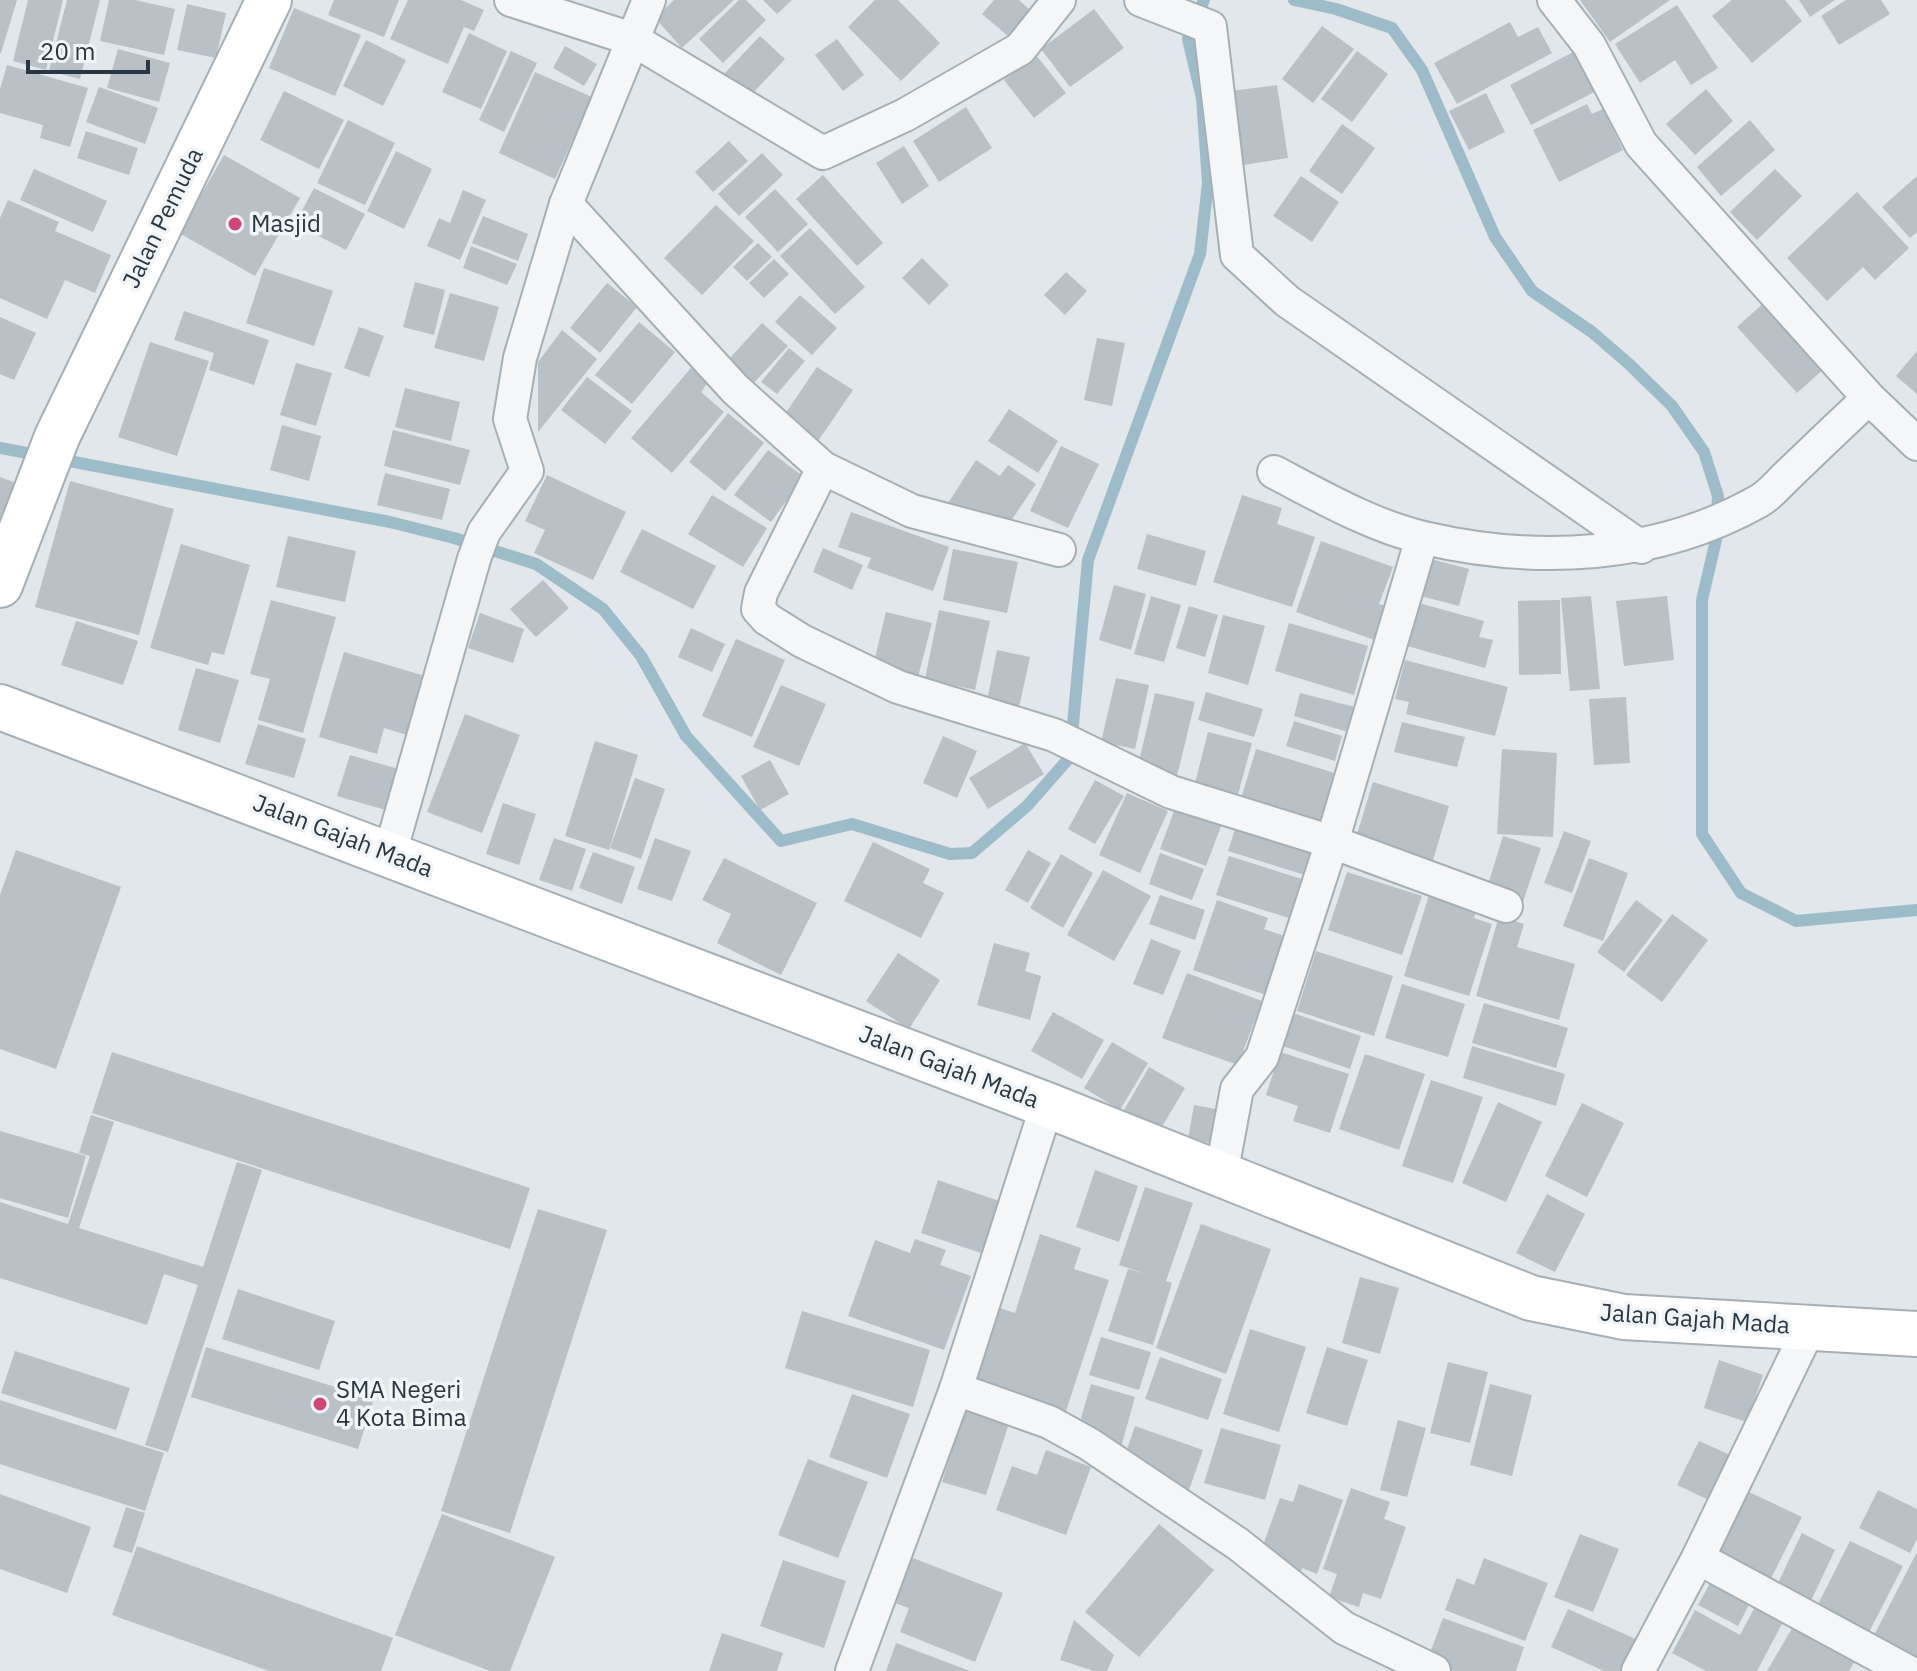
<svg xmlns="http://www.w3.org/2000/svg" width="1917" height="1671" font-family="'IBM Plex Sans',sans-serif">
	<rect width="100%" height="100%" fill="#e1e7ea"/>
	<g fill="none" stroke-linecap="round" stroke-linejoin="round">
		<g stroke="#9dbcca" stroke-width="12">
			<polyline points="1294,0 1336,9 1392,28 1422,70 1495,237 1532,291 1592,332 1629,364 1672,406 1704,452 1718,496 1716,540 1702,600 1702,834 1741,893 1796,921 1917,910"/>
			<polyline points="0,448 390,522 454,538 536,564 603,609 641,656 686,736 781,841 852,824 950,854 972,853 1027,806 1070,757 1088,560 1200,254 1208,183 1202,98 1188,39 1204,0"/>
		</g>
	</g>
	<g fill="#b9c1c7">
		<polygon points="0,0 17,0 1,53 0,53"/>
		<polygon points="28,0 63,0 46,70 13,61"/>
		<polygon points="67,0 100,0 80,79 49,71"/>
		<polygon points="109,0 135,0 175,9 164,55 100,41"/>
		<polygon points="334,0 399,0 384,37 328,15"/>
		<polygon points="408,0 461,0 484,10 474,31 464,27 448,64 390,39"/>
		<polygon points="674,0 734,0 682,48 655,18"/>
		<polygon points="739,0 746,0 766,20 723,63 699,39"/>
		<polygon points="763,0 792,0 777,14"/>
		<polygon points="875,0 898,0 940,43 901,81 848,27"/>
		<polygon points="994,0 1019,0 1030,10 1008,36 982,14"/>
		<polygon points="1580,0 1670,0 1610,42"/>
		<polygon points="1732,0 1785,0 1802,21 1752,63 1712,16"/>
		<polygon points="1799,0 1835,0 1810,17"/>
		<polygon points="1846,0 1881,0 1890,14 1839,45 1821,16"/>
		<polygon points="187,4 226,13 216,58 177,50"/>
		<polygon points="1677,5 1718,68 1691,85 1675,60 1640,83 1615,44"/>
		<polygon points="294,8 361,35 335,96 269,68"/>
		<polygon points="1094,9 1124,48 1070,87 1041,49"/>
		<polygon points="1510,22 1518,37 1538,27 1552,53 1457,104 1434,63"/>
		<polygon points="1322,26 1354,49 1313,103 1282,79"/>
		<polygon points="469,33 507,51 481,109 442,92"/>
		<polygon points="760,36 785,59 748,98 723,75"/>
		<polygon points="837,39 864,75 843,91 815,55"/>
		<polygon points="366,40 406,60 383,106 343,86"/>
		<polygon points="565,46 597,64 584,86 553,68"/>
		<polygon points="118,49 170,63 159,102 107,88"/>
		<polygon points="1579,49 1600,89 1531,125 1510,85"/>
		<polygon points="511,51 537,63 504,132 479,120"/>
		<polygon points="1357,51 1388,74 1352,122 1321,99"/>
		<polygon points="1036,55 1066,93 1034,118 1004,80"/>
		<polygon points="7,65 88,88 70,147 40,138 43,125 0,113 0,89"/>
		<polygon points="535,72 592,97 555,179 499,153"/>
		<polygon points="1277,85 1288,158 1243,165 1231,91"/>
		<polygon points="99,87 158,108 145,144 86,122"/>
		<polygon points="1706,89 1733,121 1695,155 1666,124"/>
		<polygon points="284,91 344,120 319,169 260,140"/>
		<polygon points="1486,93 1505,132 1469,150 1449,111"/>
		<polygon points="1587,104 1592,114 1603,109 1623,150 1559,182 1533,130"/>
		<polygon points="966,107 992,148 939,182 913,141"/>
		<polygon points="348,120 395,143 365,205 317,183"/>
		<polygon points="1750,120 1775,150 1721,196 1697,167"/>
		<polygon points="1342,124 1375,148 1342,194 1309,171"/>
		<polygon points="86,131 138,148 129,175 77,158"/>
		<polygon points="729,141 748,161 713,192 695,172"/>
		<polygon points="904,146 929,186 902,204 876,163"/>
		<polygon points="396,151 432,169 404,229 367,211"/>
		<polygon points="762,153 783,175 739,216 718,194"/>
		<polygon points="224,155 300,198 255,276 179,233"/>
		<polygon points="34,169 107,201 93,232 20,200"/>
		<polygon points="1775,169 1802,196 1757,240 1730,212"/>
		<polygon points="823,175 883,243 857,266 796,199"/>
		<polygon points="1301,176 1339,202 1312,242 1273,216"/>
		<polygon points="1917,176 1917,232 1910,238 1882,207"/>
		<polygon points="314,188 365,214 346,250 295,224"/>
		<polygon points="775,189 808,224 778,252 745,217"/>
		<polygon points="463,190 486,200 460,260 427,246 439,218 450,223"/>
		<polygon points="1857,192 1909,248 1875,280 1863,267 1827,301 1787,258"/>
		<polygon points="8,200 59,222 55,231 111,255 95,293 65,280 47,319 0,298 0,218"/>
		<polygon points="716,205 754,241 702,295 664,258"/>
		<polygon points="483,216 528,234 518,261 472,243"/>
		<polygon points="810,228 865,287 835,314 780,256"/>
		<polygon points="758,243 772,257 747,281 733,267"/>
		<polygon points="471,246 517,264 507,285 463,268"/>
		<polygon points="922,258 949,285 929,305 902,278"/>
		<polygon points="774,259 789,274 764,298 749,283"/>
		<polygon points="264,268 333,291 314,346 246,323"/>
		<polygon points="1066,272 1087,291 1065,315 1044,295"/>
		<polygon points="415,282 445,290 434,335 403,327"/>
		<polygon points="607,283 637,307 600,353 570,328"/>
		<polygon points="450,293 499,307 484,361 434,348"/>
		<polygon points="800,295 837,328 812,355 775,322"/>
		<polygon points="1767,300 1827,366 1797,393 1737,327"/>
		<polygon points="184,311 269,340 254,385 209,370 214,353 174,340"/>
		<polygon points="0,317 36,333 14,380 0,374"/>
		<polygon points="639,322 675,352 632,404 595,375"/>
		<polygon points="762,323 788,346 753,384 727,361"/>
		<polygon points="359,327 384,336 369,377 344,368"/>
		<polygon points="562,330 597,359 538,432 538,362"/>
		<polygon points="1097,338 1125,343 1112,406 1084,400"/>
		<polygon points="150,342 209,361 177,456 118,437"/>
		<polygon points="789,348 805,361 777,394 761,382"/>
		<polygon points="1917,351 1917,394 1896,376"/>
		<polygon points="296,363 332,373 316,426 280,415"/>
		<polygon points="817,367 853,390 818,441 783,417"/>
		<polygon points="691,368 708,382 701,392 724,412 672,473 631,438"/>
		<polygon points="587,377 632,411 605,444 561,410"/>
		<polygon points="405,388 460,402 451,441 395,427"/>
		<polygon points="1009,409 1058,441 1038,473 988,441"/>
		<polygon points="728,413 764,443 725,491 689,462"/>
		<polygon points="282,425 321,436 309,481 270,470"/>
		<polygon points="393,430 470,450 460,485 384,466"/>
		<polygon points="1061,446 1099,464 1068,528 1030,511"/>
		<polygon points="768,450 804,477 771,522 734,495"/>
		<polygon points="976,460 1000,476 1008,465 1036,484 1006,528 984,513 977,522 948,503"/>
		<polygon points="385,473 450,489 442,520 377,505"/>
		<polygon points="547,475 626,512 593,580 534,553 545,530 525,521"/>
		<polygon points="0,477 16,483 0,527"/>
		<polygon points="70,481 174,509 139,635 35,607"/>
		<polygon points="712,495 767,528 743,567 688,534"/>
		<polygon points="1242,495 1282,508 1277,524 1315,537 1292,607 1213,582"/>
		<polygon points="851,512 949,547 933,591 867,568 871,558 838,547"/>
		<polygon points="642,529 716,566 693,609 620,572"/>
		<polygon points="1147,534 1206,551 1196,586 1137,569"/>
		<polygon points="288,536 356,551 345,602 276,587"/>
		<polygon points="1321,541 1393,567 1379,604 1389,607 1377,641 1296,612"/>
		<polygon points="181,544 250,565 224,655 212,652 208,665 150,648"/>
		<polygon points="823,548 863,565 852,590 813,572"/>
		<polygon points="953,549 1018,562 1007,613 943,600"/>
		<polygon points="1427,558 1469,569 1459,606 1417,595"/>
		<polygon points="543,580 569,608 536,637 510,609"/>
		<polygon points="1114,585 1146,594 1131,650 1099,640"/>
		<polygon points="1151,596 1181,605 1164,662 1134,654"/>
		<polygon points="1591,596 1600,689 1570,691 1561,598"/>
		<polygon points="1667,596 1674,660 1624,666 1616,601"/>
		<polygon points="271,600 336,617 303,733 258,720 270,679 250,674"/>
		<polygon points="1560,600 1561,674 1519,675 1518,601"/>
		<polygon points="1419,603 1484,621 1479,637 1493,640 1485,668 1407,646"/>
		<polygon points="1189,606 1218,615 1205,657 1176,648"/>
		<polygon points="939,610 990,621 975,690 925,679"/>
		<polygon points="886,612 932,623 918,677 873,666"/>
		<polygon points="480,613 524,629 513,663 468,648"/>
		<polygon points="1223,615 1265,626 1248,685 1208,673"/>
		<polygon points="76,621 138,641 123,685 61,665"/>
		<polygon points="1289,623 1368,646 1354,695 1275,671"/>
		<polygon points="691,628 725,644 712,672 678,657"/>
		<polygon points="736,639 785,660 752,737 702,716"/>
		<polygon points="997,650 1030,657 1018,712 986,706"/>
		<polygon points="344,652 425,676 407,735 384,728 377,754 319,737"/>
		<polygon points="1405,660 1508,687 1495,736 1406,714 1409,702 1395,699"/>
		<polygon points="196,668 239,680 220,743 178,730"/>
		<polygon points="1116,678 1149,685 1135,749 1101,742"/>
		<polygon points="781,685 826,704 799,766 753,747"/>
		<polygon points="1206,692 1263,709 1254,737 1198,720"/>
		<polygon points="1155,693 1195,702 1177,776 1138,766"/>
		<polygon points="1300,693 1355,707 1348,732 1294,716"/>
		<polygon points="1626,697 1630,763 1594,765 1589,699"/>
		<polygon points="465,714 520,735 482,833 427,812"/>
		<polygon points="1294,721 1342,736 1335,761 1286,746"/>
		<polygon points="1402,722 1465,737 1457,767 1394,752"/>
		<polygon points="258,724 306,739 294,778 245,764"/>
		<polygon points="1208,732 1252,743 1236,802 1193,791"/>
		<polygon points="943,736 977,751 957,798 923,783"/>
		<polygon points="595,741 638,755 609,850 565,836"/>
		<polygon points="1025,743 1044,774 988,809 969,778"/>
		<polygon points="1256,749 1335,773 1317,829 1239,805"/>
		<polygon points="1502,749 1557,753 1553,837 1497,834"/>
		<polygon points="350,755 402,770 389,811 337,796"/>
		<polygon points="770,760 789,794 760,810 741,776"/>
		<polygon points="635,778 665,789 641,859 610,848"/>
		<polygon points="1095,780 1124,796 1095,844 1068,829"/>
		<polygon points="1373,782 1449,806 1431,867 1354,844"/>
		<polygon points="1127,793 1168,811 1140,873 1099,855"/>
		<polygon points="503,803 536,814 519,865 486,854"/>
		<polygon points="1177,803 1223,821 1206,866 1160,849"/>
		<polygon points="1237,823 1316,848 1308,876 1228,851"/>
		<polygon points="1564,831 1591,841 1572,893 1544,883"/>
		<polygon points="1503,836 1541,848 1523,902 1486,891"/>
		<polygon points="554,838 586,849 572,891 539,880"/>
		<polygon points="655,838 691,851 672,901 637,889"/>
		<polygon points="873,842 930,869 923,883 944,893 921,938 844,901"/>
		<polygon points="16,850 121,887 56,1069 0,1049 0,895"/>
		<polygon points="1028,850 1051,863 1028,903 1005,890"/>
		<polygon points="593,852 635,867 622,904 579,888"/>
		<polygon points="1160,853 1204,869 1192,900 1149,884"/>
		<polygon points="1061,854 1093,873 1063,928 1030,908"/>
		<polygon points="1229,856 1302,879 1289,918 1216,895"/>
		<polygon points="724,858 817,903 781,975 717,943 731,914 702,900"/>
		<polygon points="1589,858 1628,873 1603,941 1563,926"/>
		<polygon points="1103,870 1151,896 1114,961 1067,935"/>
		<polygon points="1347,872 1422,896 1402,955 1328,930"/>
		<polygon points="1160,895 1205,910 1195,940 1149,924"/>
		<polygon points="1429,895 1476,910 1474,918 1492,924 1469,996 1404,976"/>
		<polygon points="1217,900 1268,918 1264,929 1290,938 1269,996 1193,970"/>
		<polygon points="1636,900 1663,920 1624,972 1597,952"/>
		<polygon points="1672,914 1708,940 1662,1002 1626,975"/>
		<polygon points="1499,916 1524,924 1517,947 1575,964 1559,1020 1476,996"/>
		<polygon points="1151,939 1181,951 1163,995 1133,984"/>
		<polygon points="994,943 1030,953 1025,971 1041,976 1030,1020 977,1005"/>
		<polygon points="1316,951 1393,976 1374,1036 1297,1011"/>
		<polygon points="898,953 940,980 909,1029 866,1001"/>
		<polygon points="1187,973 1262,1001 1238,1065 1162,1038"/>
		<polygon points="1402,984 1465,1004 1448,1057 1385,1038"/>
		<polygon points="1484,1003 1568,1028 1556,1068 1472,1043"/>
		<polygon points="1053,1012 1104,1040 1082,1079 1031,1051"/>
		<polygon points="1293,1013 1361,1036 1350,1069 1283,1046"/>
		<polygon points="1112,1042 1148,1063 1120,1110 1084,1088"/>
		<polygon points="1472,1046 1565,1074 1556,1106 1463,1078"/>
		<polygon points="112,1052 530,1188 510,1249 92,1113"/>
		<polygon points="1280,1052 1349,1074 1330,1133 1293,1121 1298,1106 1266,1095"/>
		<polygon points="1365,1054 1425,1074 1399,1150 1339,1129"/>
		<polygon points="1149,1067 1185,1088 1160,1130 1124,1110"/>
		<polygon points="1431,1080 1483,1097 1453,1183 1402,1166"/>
		<polygon points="1498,1102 1542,1122 1506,1202 1462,1183"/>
		<polygon points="1582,1103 1624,1123 1587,1197 1545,1176"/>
		<polygon points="1194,1105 1221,1110 1216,1144 1188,1139"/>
		<polygon points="91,1115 114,1122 79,1228 203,1267 237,1162 262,1170 168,1452 145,1445 198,1285 164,1274 147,1325 0,1278 0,1202 68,1224 90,1156 79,1153"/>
		<polygon points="0,1131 86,1156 68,1218 0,1198"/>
		<polygon points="1095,1170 1138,1186 1119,1242 1076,1227"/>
		<polygon points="938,1180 999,1201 981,1253 921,1233"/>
		<polygon points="1145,1187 1193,1203 1166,1281 1172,1283 1153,1345 1108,1331 1128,1269 1146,1274 1119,1265"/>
		<polygon points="1547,1194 1585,1214 1555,1272 1516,1253"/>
		<polygon points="538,1209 607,1230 510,1533 441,1511"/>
		<polygon points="1201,1224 1271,1249 1226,1374 1156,1348"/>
		<polygon points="1040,1234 1081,1248 1074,1269 1109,1280 1064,1417 967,1386 979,1350 986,1352 1000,1308 1015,1313"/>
		<polygon points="915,1239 946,1250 940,1265 971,1276 944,1350 848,1316 875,1240 910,1253"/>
		<polygon points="1360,1277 1399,1288 1380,1354 1342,1343"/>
		<polygon points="238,1289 335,1321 319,1370 222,1339"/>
		<polygon points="802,1311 930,1350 913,1407 785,1368"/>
		<polygon points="1250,1329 1306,1347 1279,1432 1223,1414"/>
		<polygon points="1101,1337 1151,1352 1139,1390 1089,1375"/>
		<polygon points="206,1347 374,1399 358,1449 191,1397"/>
		<polygon points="1327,1347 1368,1360 1347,1426 1306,1413"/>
		<polygon points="15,1351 130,1388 116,1430 1,1393"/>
		<polygon points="1160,1357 1222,1379 1208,1420 1145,1399"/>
		<polygon points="1719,1360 1763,1375 1747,1422 1704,1408"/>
		<polygon points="1448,1362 1488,1372 1470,1443 1430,1433"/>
		<polygon points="1091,1384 1135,1397 1118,1458 1081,1418"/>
		<polygon points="1490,1384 1532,1395 1512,1476 1470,1465"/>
		<polygon points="852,1394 910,1414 887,1478 829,1457"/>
		<polygon points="0,1400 164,1453 145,1511 0,1464"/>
		<polygon points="964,1410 1009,1423 986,1495 942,1482"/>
		<polygon points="1398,1420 1426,1428 1407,1497 1380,1490"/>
		<polygon points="1135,1426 1203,1450 1189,1490 1121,1467"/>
		<polygon points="1221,1428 1281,1445 1265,1500 1204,1483"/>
		<polygon points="1699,1441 1737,1458 1715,1503 1677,1485"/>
		<polygon points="1046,1450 1091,1467 1066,1535 996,1510 1012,1466 1037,1475"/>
		<polygon points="808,1459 868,1482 838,1558 778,1535"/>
		<polygon points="1299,1484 1343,1500 1317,1574 1302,1568 1300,1575 1273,1566 1277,1554 1262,1548 1280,1498 1293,1502"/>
		<polygon points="1351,1488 1390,1502 1384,1519 1406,1527 1381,1599 1363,1593 1359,1607 1329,1597 1337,1574 1323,1569"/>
		<polygon points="1878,1490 1917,1509 1917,1539 1910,1553 1859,1528"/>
		<polygon points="1749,1492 1802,1517 1765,1590 1713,1564"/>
		<polygon points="0,1494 91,1527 67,1593 0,1569"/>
		<polygon points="126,1507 145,1513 132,1553 113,1547"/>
		<polygon points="442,1514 555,1557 510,1671 490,1671 395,1635"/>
		<polygon points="1159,1524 1214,1570 1139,1657 1085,1612"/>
		<polygon points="1802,1533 1835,1550 1809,1605 1775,1589"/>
		<polygon points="1580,1534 1619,1549 1593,1612 1554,1597"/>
		<polygon points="1850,1541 1903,1566 1866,1638 1814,1612"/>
		<polygon points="137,1546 393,1638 381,1671 269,1671 112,1615"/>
		<polygon points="1917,1552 1917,1670 1869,1645"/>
		<polygon points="913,1558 1003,1593 975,1662 900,1632 909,1608 895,1603"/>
		<polygon points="1484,1558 1548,1583 1525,1641 1445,1610 1457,1578 1474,1585"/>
		<polygon points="783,1560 846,1581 824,1648 760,1626"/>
		<polygon points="1715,1574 1754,1595 1738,1626 1698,1605"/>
		<polygon points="1757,1603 1785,1618 1757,1671 1706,1671 1672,1653 1695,1610 1740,1635"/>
		<polygon points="1568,1609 1638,1640 1624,1671 1604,1671 1551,1647"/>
		<polygon points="1443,1618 1524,1647 1516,1671 1454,1671 1427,1661"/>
		<polygon points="1074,1620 1114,1655 1107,1671 1094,1671 1060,1660"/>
		<polygon points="1794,1625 1855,1661 1849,1671 1767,1671"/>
		<polygon points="722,1633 783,1653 777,1671 709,1671"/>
		<polygon points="896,1643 970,1671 886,1671"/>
	</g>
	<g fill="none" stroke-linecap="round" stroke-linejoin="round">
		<g stroke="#a6afb4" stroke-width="36">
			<g id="street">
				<polyline points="511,0 632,39 823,153 905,115 1020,49 1059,0"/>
				<polyline points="1141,0 1210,27 1237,255 1287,301 1641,547"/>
				<polyline points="1554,0 1589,45 1641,144 1869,398 1917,444"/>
				<polyline points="566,204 735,389 823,468 912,511 1059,550"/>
				<polyline points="823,468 761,593 758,609 767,619 802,641 898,687 1054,735 1171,792 1332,842 1506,906"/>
				<path d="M1274,472C1320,496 1372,526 1424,538C1536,564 1656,559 1759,501C1770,495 1780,482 1790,473C1816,448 1842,423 1869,398"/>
				<polyline points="390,853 474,559 484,532 527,471 510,419 520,358 566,204 649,0"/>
				<polyline points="1221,1175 1237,1089 1262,1057 1332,842 1422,538"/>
				<polyline points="956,1389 1049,1422 1089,1444 1238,1544 1344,1628 1434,1671"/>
				<polyline points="1698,1558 1907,1671"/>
				<polyline points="852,1671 956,1389 1047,1105"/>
				<polyline points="1638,1671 1698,1558 1810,1326"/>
			</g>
		</g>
		<g stroke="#a6afb4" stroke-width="48">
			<g id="secondary">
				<polyline points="0,585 57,437 269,0"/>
				<polyline points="0,707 1047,1105 1531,1298 1624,1317 1917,1334"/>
			</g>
		</g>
		<use href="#street" stroke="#f4f6f8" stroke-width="32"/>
		<use href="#secondary" stroke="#fff" stroke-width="44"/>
	</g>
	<g fill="#ce4777" stroke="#f1f5f7" stroke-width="3">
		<circle cx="235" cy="224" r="8"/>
		<circle cx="320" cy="1404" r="8"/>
	</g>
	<g text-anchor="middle" stroke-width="7" stroke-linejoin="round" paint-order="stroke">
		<g font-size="24" fill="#2a3742" stroke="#f1f5f7">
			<text transform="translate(163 218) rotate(-64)" y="8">Jalan Pemuda</text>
			<text transform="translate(343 836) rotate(21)" y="8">Jalan Gajah Mada</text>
			<text transform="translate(949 1067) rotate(21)" y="8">Jalan Gajah Mada</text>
			<text transform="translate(1695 1319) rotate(4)" y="8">Jalan Gajah Mada</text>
		</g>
		<g font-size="24" fill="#2a3742" stroke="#f1f5f7" text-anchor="start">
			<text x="251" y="232">Masjid</text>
			<text x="336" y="1398">SMA Negeri<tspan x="336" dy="28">4 Kota Bima</tspan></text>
		</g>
	</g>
	<path d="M28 60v12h120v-12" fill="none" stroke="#2a3742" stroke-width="4"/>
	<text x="40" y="60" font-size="24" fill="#2a3742" stroke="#f1f5f7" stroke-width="6" paint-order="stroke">20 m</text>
</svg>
